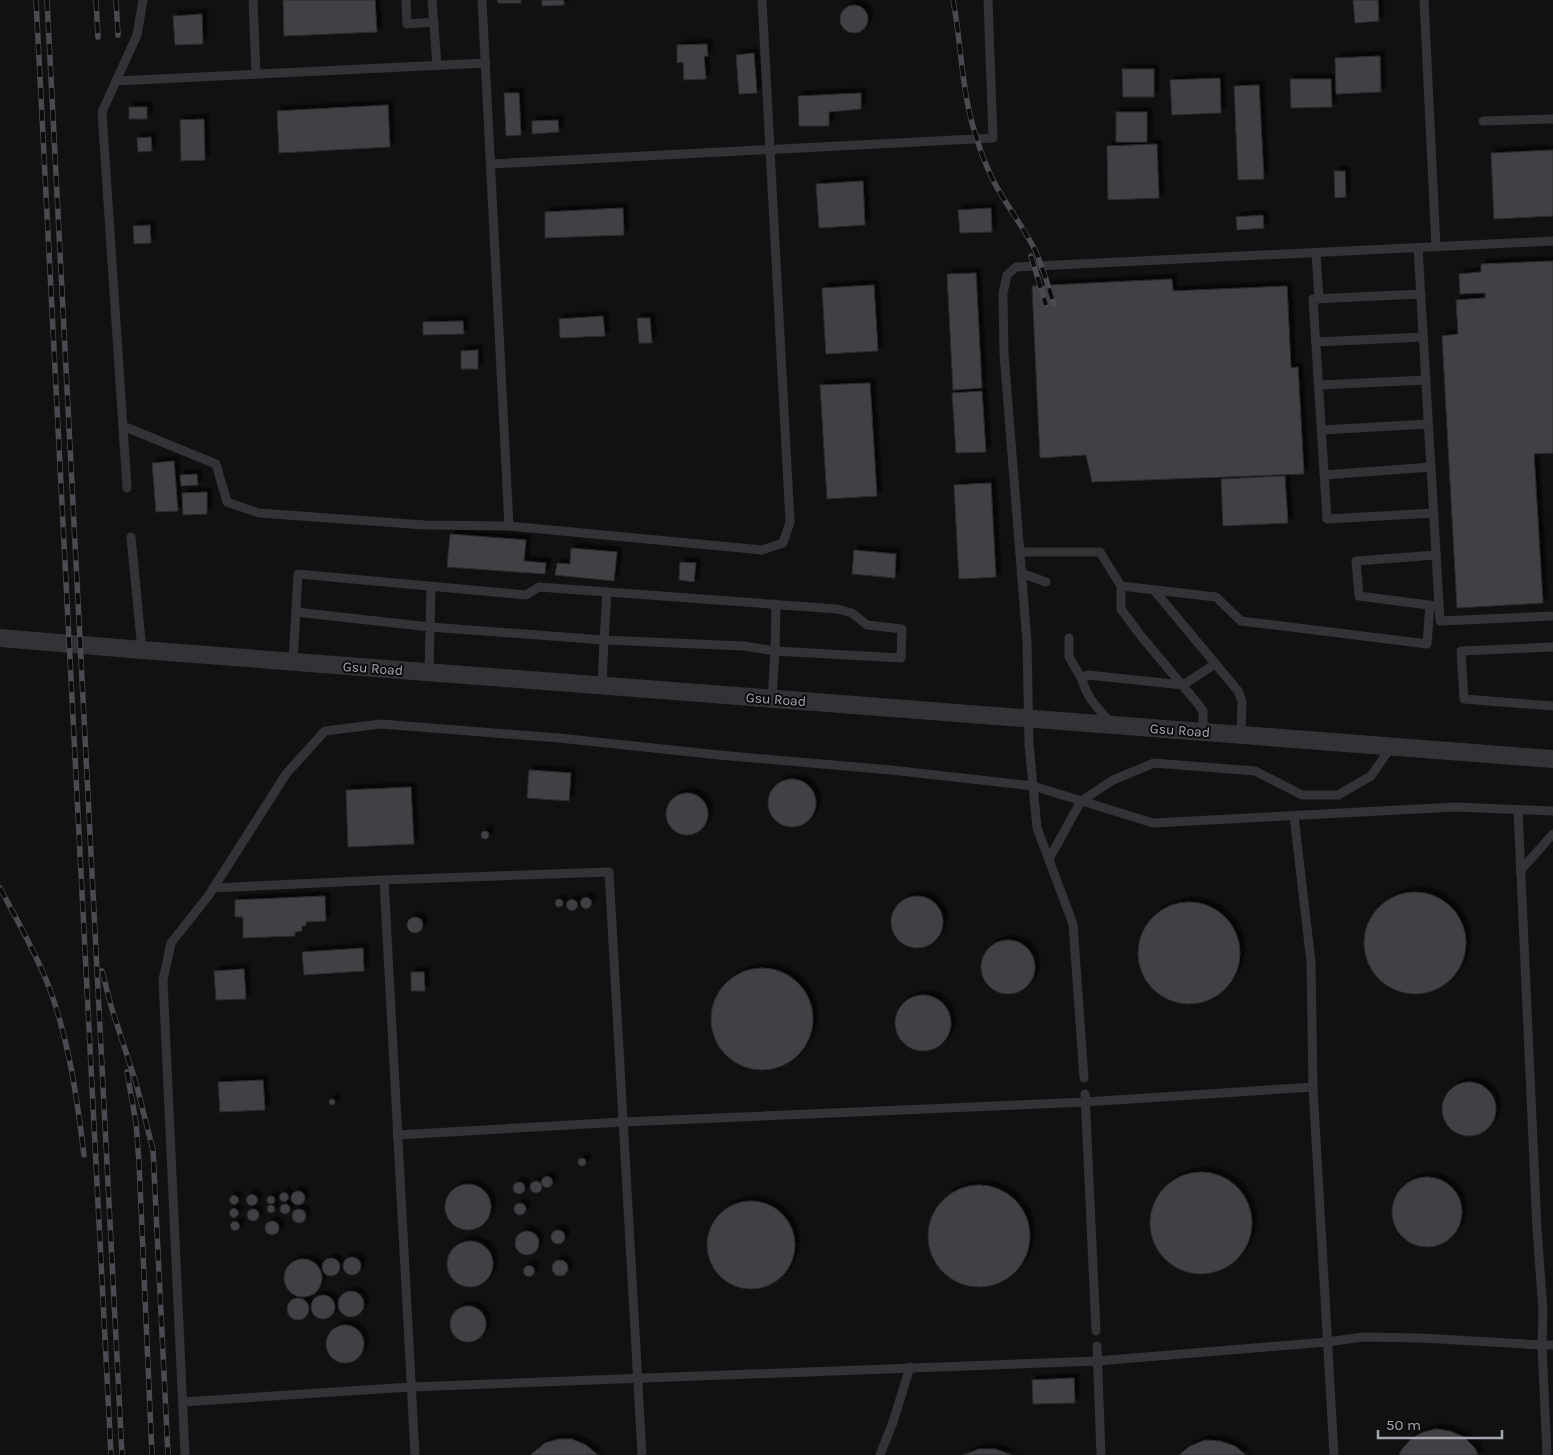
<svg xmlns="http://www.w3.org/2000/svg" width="1553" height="1455" font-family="Karla,sans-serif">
	<defs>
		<filter id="shadow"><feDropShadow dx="4.5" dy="-4.5" stdDeviation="1" flood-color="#0009"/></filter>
	</defs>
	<rect width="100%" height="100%" fill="#111112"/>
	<g fill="#404145" stroke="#2b2b2e" filter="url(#shadow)">
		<polygon points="283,0 375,0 377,32 284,36"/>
		<polygon points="497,0 521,0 521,3 498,3"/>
		<polygon points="542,0 564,0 564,5 542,6"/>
		<polygon points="1353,0 1378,0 1379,21 1355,23"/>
		<circle cx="854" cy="19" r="14"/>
		<polygon points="202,14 203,44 175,45 173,16"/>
		<polygon points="707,44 708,56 704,56 706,79 684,80 683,62 677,63 677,45"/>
		<polygon points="754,53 757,93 739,94 736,55"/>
		<polygon points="1380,56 1381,92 1336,94 1335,58"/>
		<polygon points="1122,69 1154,69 1154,97 1123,97"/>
		<polygon points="1220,78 1221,113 1172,115 1170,80"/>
		<polygon points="1290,79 1331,79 1332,107 1291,108"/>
		<polygon points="1259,85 1264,179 1238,180 1234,86"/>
		<polygon points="504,93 519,93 521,135 506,136"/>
		<polygon points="861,93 861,109 829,112 829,126 799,126 798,96"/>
		<polygon points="388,105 390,147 279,153 277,111"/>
		<rect x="129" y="107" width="18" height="12"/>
		<rect x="1116" y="112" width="31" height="30"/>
		<polygon points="204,119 205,160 181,161 180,120"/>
		<polygon points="558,120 559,132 532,134 532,121"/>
		<polygon points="151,137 152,151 138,152 137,138"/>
		<polygon points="1157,144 1159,198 1108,200 1107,146"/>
		<polygon points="1553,150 1553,216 1494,219 1491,153"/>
		<polygon points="1334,171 1345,171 1346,197 1335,198"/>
		<polygon points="863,181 865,225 819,228 816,184"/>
		<polygon points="623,208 624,235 545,238 545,212"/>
		<polygon points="991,208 992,232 960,233 958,210"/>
		<polygon points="1263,215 1264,228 1237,230 1236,217"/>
		<polygon points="150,225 151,243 134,244 133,226"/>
		<polygon points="1553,261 1553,453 1534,454 1543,603 1457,608 1442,336 1458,334 1456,300 1485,298 1485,293 1460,294 1459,274 1481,272 1481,264"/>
		<polygon points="976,273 982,388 953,390 947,274"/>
		<polygon points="1172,279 1173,291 1287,286 1291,368 1298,367 1304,474 1092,482 1086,455 1040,458 1032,286"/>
		<polygon points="874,285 878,351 826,354 822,288"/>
		<polygon points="603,316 605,336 560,338 559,319"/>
		<polygon points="637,318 650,318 652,343 639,343"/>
		<polygon points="463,321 464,334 423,335 423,322"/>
		<polygon points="478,350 478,369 461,369 461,351"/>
		<polygon points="870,383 877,496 827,499 820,385"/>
		<polygon points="982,391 986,452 956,453 952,393"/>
		<polygon points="174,461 178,511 156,512 152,463"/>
		<polygon points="197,474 198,485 181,486 180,475"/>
		<polygon points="1285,476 1288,523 1223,526 1221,479"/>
		<polygon points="991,483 996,577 959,579 954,485"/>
		<polygon points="207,492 207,514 183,515 182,493"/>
		<polygon points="450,534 526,540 524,561 546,563 545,574 447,567"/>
		<polygon points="571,548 617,552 614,581 555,575 557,563 570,564"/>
		<polygon points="854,550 896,554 895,578 852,574"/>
		<polygon points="680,562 696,563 694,582 679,580"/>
		<polygon points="529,770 571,773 569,801 527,798"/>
		<circle cx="792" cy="803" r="24"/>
		<polygon points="411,787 414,844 348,847 346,790"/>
		<circle cx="687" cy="814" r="21"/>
		<circle cx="485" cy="835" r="4"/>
		<circle cx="1415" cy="943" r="51"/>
		<circle cx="917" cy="922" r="26"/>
		<polygon points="325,896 326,921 306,922 306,926 302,926 302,931 295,932 295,936 243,938 243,917 235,917 235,900"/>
		<circle cx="586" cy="903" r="5.5"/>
		<circle cx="559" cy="903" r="4"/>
		<circle cx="572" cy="905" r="5.5"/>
		<circle cx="1189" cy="953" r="51"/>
		<circle cx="415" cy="925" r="8"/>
		<circle cx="1008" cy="967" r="27"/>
		<polygon points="363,948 364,971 304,975 302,952"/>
		<circle cx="762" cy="1019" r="51"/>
		<polygon points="244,969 246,999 216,1000 214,971"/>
		<polygon points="411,972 424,972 425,991 411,991"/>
		<circle cx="923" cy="1023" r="28"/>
		<polygon points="263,1080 265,1110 220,1112 218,1082"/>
		<circle cx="1469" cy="1109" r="27"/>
		<circle cx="332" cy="1102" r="3"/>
		<circle cx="582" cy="1162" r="4"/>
		<circle cx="1201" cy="1223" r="51"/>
		<circle cx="547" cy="1182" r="5.5"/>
		<circle cx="1427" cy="1212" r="35"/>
		<circle cx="536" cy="1187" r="6"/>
		<circle cx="519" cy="1188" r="6"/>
		<circle cx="468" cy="1207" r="23"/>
		<circle cx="979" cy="1236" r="51"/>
		<circle cx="298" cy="1198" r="7"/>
		<circle cx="284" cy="1197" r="4.5"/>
		<circle cx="252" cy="1200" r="5.5"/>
		<circle cx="234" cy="1200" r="4.5"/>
		<circle cx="271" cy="1200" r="4"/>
		<circle cx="751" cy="1245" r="44"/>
		<circle cx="520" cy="1209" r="6"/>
		<circle cx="285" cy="1209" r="5"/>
		<circle cx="271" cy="1209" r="4"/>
		<circle cx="234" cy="1213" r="4.5"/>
		<circle cx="299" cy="1216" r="7"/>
		<circle cx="253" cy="1215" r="6"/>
		<circle cx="272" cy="1228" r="7"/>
		<circle cx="235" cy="1226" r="4.5"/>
		<circle cx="558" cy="1237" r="7"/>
		<circle cx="527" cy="1243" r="12"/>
		<circle cx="470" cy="1264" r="23"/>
		<circle cx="352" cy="1266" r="9"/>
		<circle cx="331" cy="1267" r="9"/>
		<circle cx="303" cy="1278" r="19"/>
		<circle cx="560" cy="1268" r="8"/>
		<circle cx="529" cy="1271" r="5.5"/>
		<circle cx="351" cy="1304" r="13"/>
		<circle cx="323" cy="1307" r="12"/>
		<circle cx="298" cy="1309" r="11"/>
		<circle cx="468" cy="1324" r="18"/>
		<circle cx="345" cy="1344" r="19"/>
		<polygon points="1074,1378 1075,1403 1033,1404 1032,1380"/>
		<polygon points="1436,1429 1450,1431 1464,1437 1475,1448 1478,1455 1399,1455 1402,1449 1411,1439 1423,1432"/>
		<polygon points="558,1439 572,1439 586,1445 598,1455 530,1455 545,1443"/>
		<polygon points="1205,1440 1220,1441 1235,1446 1246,1455 1179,1455 1190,1446"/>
		<polygon points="979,1449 995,1449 1012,1455 963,1455"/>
	</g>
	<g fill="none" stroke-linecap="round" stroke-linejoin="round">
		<g stroke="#323337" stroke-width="9">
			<polyline points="253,0 256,74"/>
			<polyline points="406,0 407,24 434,22"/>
			<polyline points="432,0 437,66"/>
			<polyline points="482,0 509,526"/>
			<polyline points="1424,0 1436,247"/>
			<polyline points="116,81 486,63"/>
			<polyline points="1483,121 1553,119"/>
			<polyline points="491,164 993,138 988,0"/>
			<polyline points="1418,248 1440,621 1553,616"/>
			<polyline points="1316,253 1319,299"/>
			<polyline points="1421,294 1313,299 1327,519 1434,513"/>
			<polyline points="1316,342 1423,337"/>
			<polyline points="1319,385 1426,380"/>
			<polyline points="123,426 216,464 227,502 259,513 425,525 509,526 762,550 783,543 790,522 762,0"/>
			<polyline points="1322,430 1428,424"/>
			<polyline points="1324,475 1431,467"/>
			<polyline points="127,488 102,112 137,35 143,0"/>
			<polyline points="131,537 142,650"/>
			<polyline points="1020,552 1100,552 1121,586 1216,597 1241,621 1427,644 1430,605"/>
			<polyline points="1021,573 1046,582"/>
			<polyline points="1121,586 1121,609 1141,636 1198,704 1203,711 1203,732"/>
			<polyline points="431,587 430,627 604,640 602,686"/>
			<polyline points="1154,590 1238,691 1242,701 1241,735"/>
			<polyline points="607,592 604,640 744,646 775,651 776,604"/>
			<polyline points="1436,606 1359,596 1356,561 1436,555"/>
			<polyline points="296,612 430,627 429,672"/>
			<polyline points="1069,638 1069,657 1082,679"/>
			<polyline points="1553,647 1461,651 1464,699 1553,706"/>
			<polyline points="293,662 298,574 526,595 539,587 837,609 852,613 867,625 902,629 901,658 775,651 772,699"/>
			<path d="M1111,723C1099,710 1086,697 1082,679L1088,675L1183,685L1215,664"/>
			<polyline points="1294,816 1311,962 1313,1087 1334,1455"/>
			<polyline points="1049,859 1081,801 1113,780 1154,763 1255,771 1302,795 1338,795 1371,776 1391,747"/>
			<polyline points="1520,871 1553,834"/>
			<polyline points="384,880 609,872 642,1455"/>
			<polyline points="213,888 384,880 415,1455"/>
			<polyline points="1084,1078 1073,924 1037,828 1029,744 1027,642 1004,354 1003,293 1007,275 1016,267 1553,241"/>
			<polyline points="1085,1094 1096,1331"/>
			<polyline points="397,1135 623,1122 1085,1102 1313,1087"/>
			<polyline points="1097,1346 1101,1455"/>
			<polyline points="183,1402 411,1387 1097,1361 1327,1342 1363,1337 1421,1338 1542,1345 1543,1311 1537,1229 1518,810"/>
			<polyline points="185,1455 163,980 171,943 209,895 286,774 325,731 381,724 559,738 719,755 891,770 1033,786 1153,823 1456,807 1553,811"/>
			<polyline points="880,1455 893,1422 910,1367"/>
			<polyline points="1547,1455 1542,1345 1553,1345"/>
		</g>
		<polyline stroke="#323337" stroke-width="18" points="0,638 142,650 1553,759"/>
		<g stroke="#494b50" stroke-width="5.5">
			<g id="rail">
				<polyline points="36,0 111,1455"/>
				<polyline points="47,0 122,1455"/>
				<polyline points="96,0 98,37"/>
				<polyline points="116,0 118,35"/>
				<path d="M953,0C962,46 961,94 977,139C981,153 987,168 994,182C1006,205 1023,226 1035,250C1043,268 1048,286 1054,304"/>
				<polyline points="1031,256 1046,305"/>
				<path d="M0,888C17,920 36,953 49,987C69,1041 77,1098 84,1155"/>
				<polyline points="102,971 111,1006 136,1083 153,1150 168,1455"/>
				<polyline points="127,1072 136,1123 139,1162 152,1455"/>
			</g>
		</g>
		<use href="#rail" stroke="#0c0c0d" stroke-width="4" stroke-dasharray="11" stroke-linecap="butt"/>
	</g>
	<g text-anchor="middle" stroke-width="4" stroke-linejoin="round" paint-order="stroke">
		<g font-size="14" fill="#a3a7b2" stroke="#0c0c0d">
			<text transform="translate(373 668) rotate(4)" y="5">Gsu Road</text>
			<text transform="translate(776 699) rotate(4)" y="5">Gsu Road</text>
			<text transform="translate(1180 730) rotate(4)" y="5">Gsu Road</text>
		</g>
	</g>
	<path d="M1378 1430v8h124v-8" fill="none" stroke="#a3a7b2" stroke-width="2.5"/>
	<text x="1386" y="1430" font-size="15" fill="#a3a7b2" stroke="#0c0c0d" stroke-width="4" paint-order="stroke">50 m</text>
</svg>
